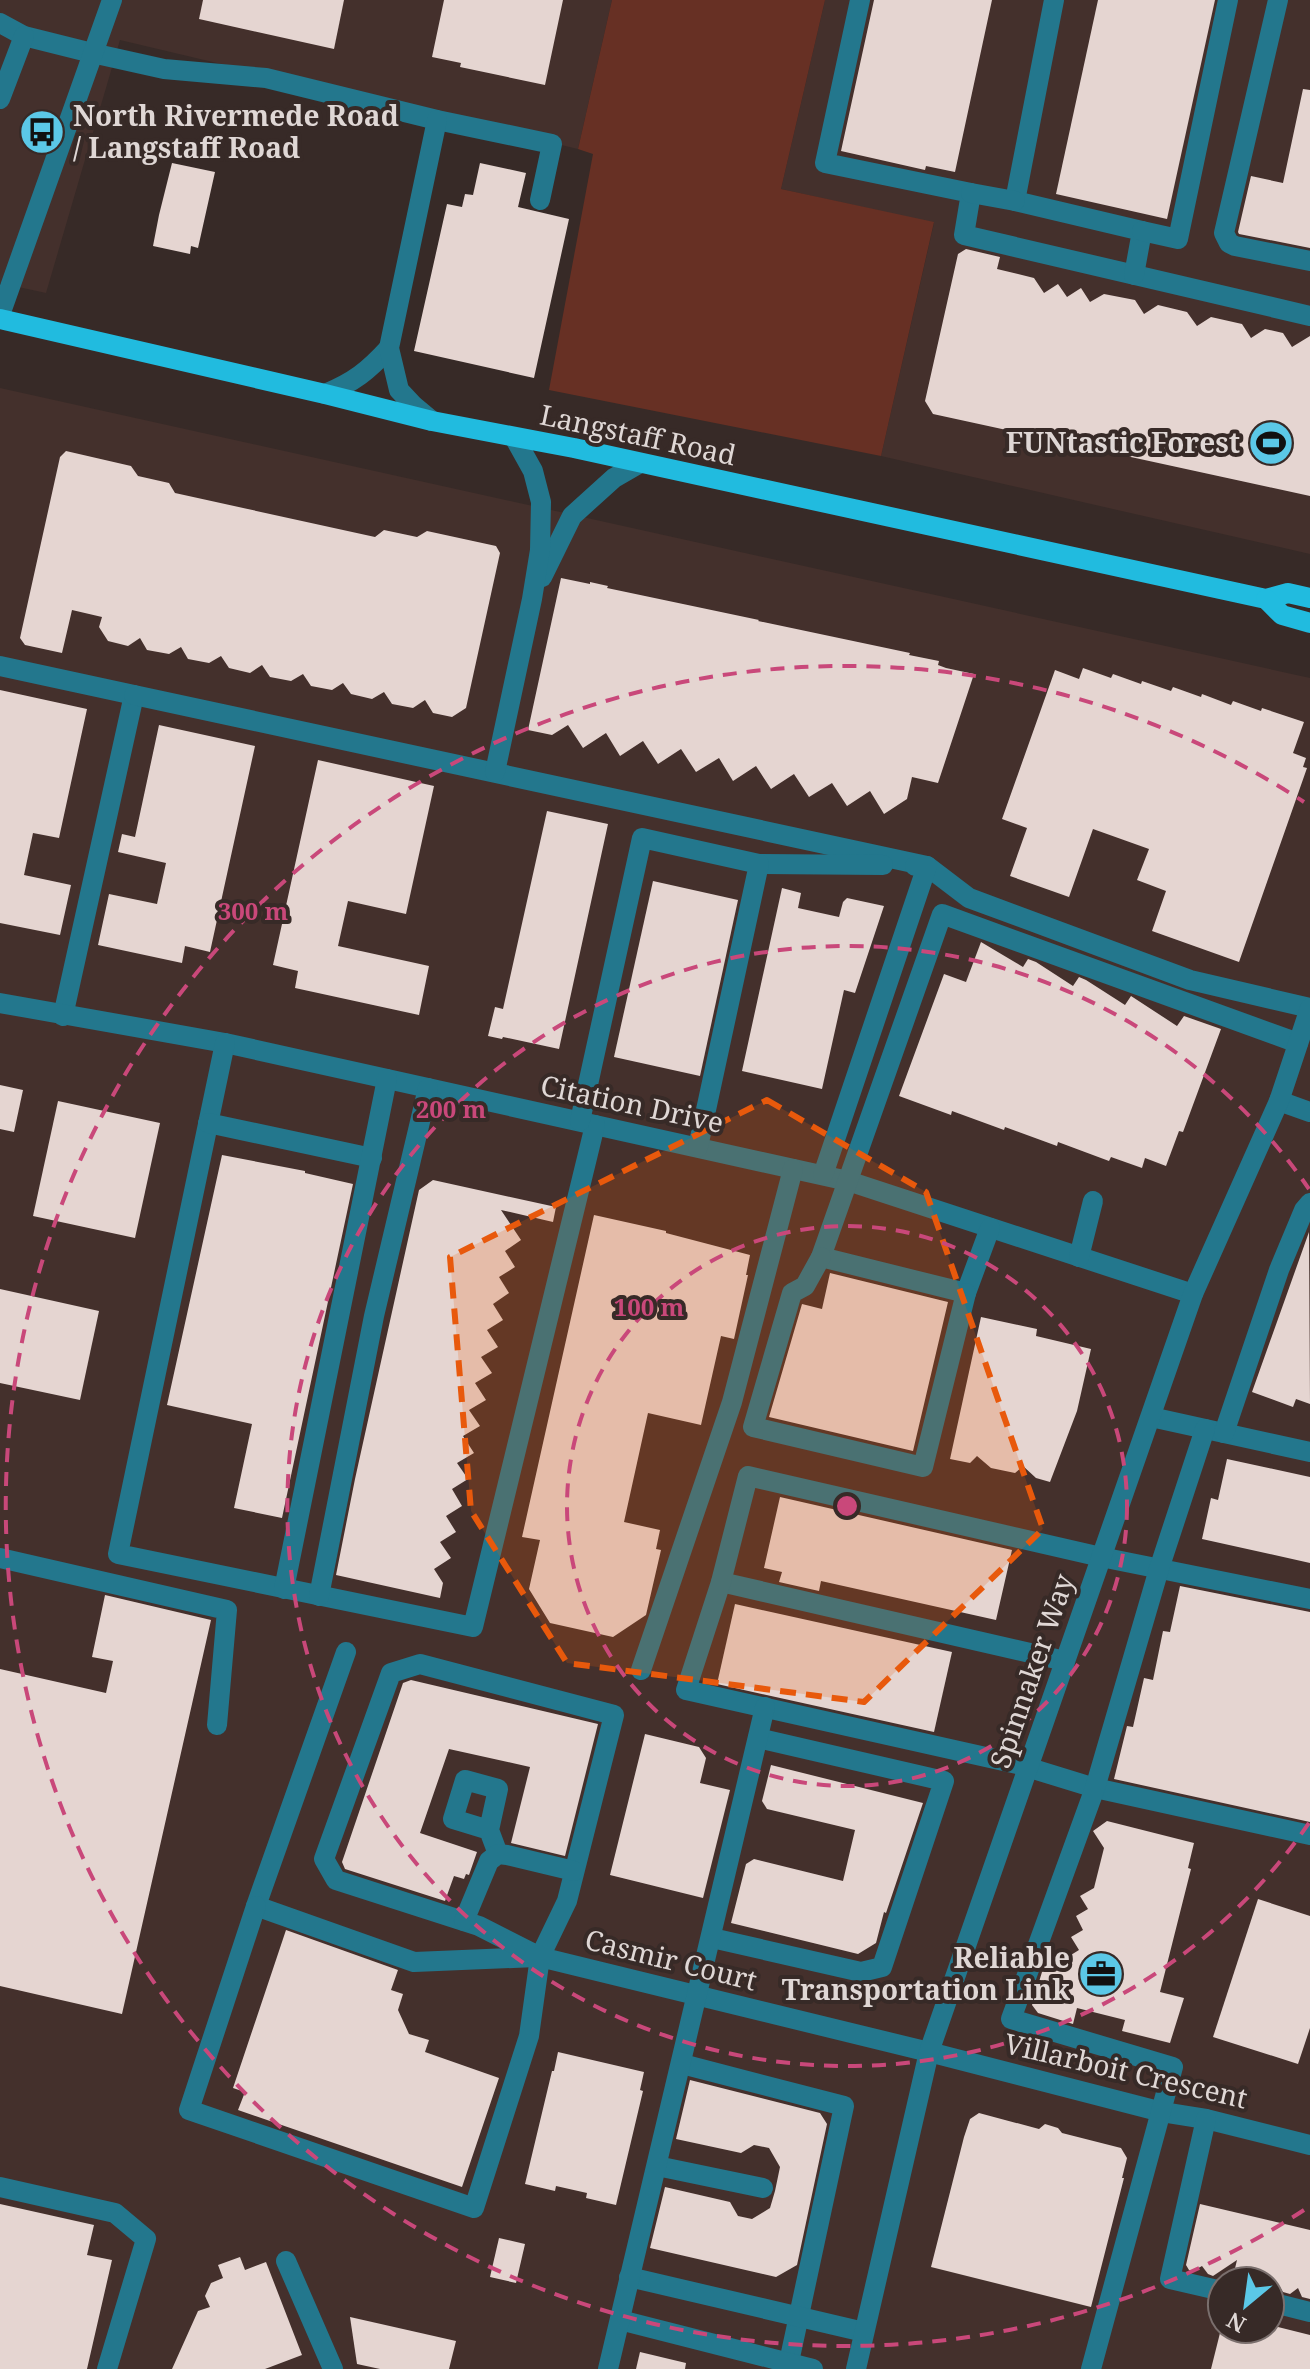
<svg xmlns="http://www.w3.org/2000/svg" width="1310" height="2369" font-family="'Noto Serif',serif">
	<rect width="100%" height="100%" fill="#372a27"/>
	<g fill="#44302c" fill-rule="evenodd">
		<polygon points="0,0 612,0 578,149 120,40 46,293 0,283"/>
		<polygon points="825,0 1310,0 1310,554 881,456 934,223 781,189"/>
		<path d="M0,388L1310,678V2369H0ZM1222,2281H1270V2329H1222Z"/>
	</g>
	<polygon fill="#673024" points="612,0 825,0 781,189 934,222 881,456 549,390 593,154 578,149"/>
	<g fill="#e5d5d1">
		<polygon points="203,0 344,0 334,49 199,19"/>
		<polygon points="444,0 563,0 545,85 460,67 461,63 432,57"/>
		<polygon points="874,0 992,0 955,172 926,166 925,170 841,151"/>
		<polygon points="1098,0 1215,0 1167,219 1056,194"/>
		<polygon points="1303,89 1310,90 1310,248 1239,234 1238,232 1251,176 1283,183"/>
		<polygon points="172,163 215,172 198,248 191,246 190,254 153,246 159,215"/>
		<polygon points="480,163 526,173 518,207 569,219 534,378 414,351 447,204 462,207 465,194 473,195"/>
		<polygon points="966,249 1000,257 997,269 1034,278 1044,293 1058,284 1067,297 1081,288 1090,302 1104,294 1135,300 1144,314 1158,305 1187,312 1197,326 1211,317 1242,324 1251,338 1265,329 1283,333 1292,347 1310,336 1310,496 933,414 925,401 958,254"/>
		<polygon points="66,451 131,466 138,476 169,483 175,493 375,537 384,530 417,537 427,531 496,546 500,553 466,708 452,717 433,713 425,700 413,708 392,704 384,692 372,699 351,694 343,683 332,690 311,686 303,674 291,681 270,677 262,665 250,673 229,668 221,656 209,663 188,659 181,647 169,654 147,650 140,638 128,646 108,641 99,627 102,617 72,610 62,653 25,645 20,638 60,457"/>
		<polygon points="561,578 590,584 590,582 608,586 607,588 759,620 758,621 910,653 909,655 939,661 938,665 946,668 974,674 938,783 912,777 907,799 884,814 870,791 847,806 832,783 809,797 794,774 771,789 756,766 733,781 719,758 696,772 681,749 658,764 643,741 620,756 606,733 583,748 568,725 552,735 528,730"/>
		<polygon points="1083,668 1111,678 1113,674 1141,684 1142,681 1171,691 1173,687 1201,697 1202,694 1231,705 1233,701 1261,711 1262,708 1304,722 1293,753 1306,758 1303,767 1307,768 1239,962 1152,931 1166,891 1137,880 1149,849 1093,829 1069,897 1010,876 1027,828 1002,819 1055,670 1079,679"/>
		<polygon points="0,690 87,709 59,838 33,833 24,875 71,885 60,935 0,923"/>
		<polygon points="159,725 255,746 210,952 185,946 182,963 98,945 109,894 157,904 166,863 118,852 122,834 135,837"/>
		<polygon points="318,760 434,786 406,914 348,901 338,946 429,966 419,1015 295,988 298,971 273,965"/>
		<polygon points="547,811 608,824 559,1049 503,1037 502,1039 488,1036 495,1007 503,1009"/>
		<polygon points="653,881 738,900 700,1076 614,1057"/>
		<polygon points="782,888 801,893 798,908 839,917 843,902 847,898 884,906 855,993 844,990 822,1089 742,1071"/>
		<polygon points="981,942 1023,967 1028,959 1036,962 1073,986 1079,977 1086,980 1125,1005 1131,996 1177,1026 1184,1016 1221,1029 1183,1132 1179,1131 1166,1166 1145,1158 1142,1168 1111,1157 1109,1161 1058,1142 1057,1146 1005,1127 1004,1130 952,1111 951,1115 899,1096 944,974 966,982"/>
		<polygon points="0,1085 23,1090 14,1132 0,1129"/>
		<polygon points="58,1101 160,1123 135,1238 33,1216"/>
		<polygon points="222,1155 305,1171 305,1173 353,1184 282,1518 234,1508 252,1424 167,1405"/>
		<polygon points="433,1180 556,1207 553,1222 501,1210 521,1240 505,1251 515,1267 499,1277 509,1293 493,1304 503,1320 487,1330 498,1347 481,1357 492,1373 475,1383 486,1400 469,1410 480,1426 463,1436 474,1453 457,1463 468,1479 452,1489 462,1506 446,1516 456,1532 440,1542 451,1558 434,1569 443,1583 440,1598 336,1575 355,1479 419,1190"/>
		<polygon points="594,1215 666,1231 666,1233 750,1255 746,1275 748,1275 734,1339 721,1336 701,1425 648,1413 624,1522 660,1530 656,1549 661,1550 646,1615 613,1637 550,1623 529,1589 540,1540 522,1537"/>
		<polygon points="1309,1232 1310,1404 1296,1399 1293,1407 1252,1392"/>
		<polygon points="830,1273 948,1302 913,1451 769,1417 802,1304 822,1309"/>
		<polygon points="0,1289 99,1311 80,1400 0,1383"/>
		<polygon points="981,1317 1037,1329 1036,1336 1091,1349 1077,1411 1050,1482 1036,1478 1023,1466 1015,1473 991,1468 977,1456 970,1463 950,1459"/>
		<polygon points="1227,1459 1310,1477 1310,1563 1202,1539 1211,1498 1218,1500"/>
		<polygon points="780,1497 1012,1550 996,1620 821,1581 819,1591 779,1582 782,1572 764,1568"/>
		<polygon points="1180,1586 1310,1612 1310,1822 1114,1779 1127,1726 1133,1727 1144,1678 1153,1680 1163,1631 1170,1632"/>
		<polygon points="105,1595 211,1620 122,2014 0,1986 0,1669 106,1693 113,1661 92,1657"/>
		<polygon points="735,1604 952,1652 934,1732 717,1684"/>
		<polygon points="411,1680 598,1724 565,1856 511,1843 530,1767 449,1749 420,1833 477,1852 469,1875 466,1874 464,1879 454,1876 445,1901 345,1869 342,1862 403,1683"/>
		<polygon points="645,1734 699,1747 706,1758 700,1783 730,1790 703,1898 610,1875"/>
		<polygon points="771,1765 923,1803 886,1913 884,1912 876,1943 858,1954 731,1923 746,1864 754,1859 843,1881 855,1830 767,1809 762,1801"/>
		<polygon points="1107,1821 1194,1843 1188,1868 1191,1869 1160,1992 1184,1998 1170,2043 1122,2031 1125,2020 1077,2008 1073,2024 1038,2013 1032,2005 1042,1972 1053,1965 1063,1967 1066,1958 1079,1950 1071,1937 1083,1930 1076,1916 1088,1909 1080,1896 1094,1888 1104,1848 1093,1831"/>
		<polygon points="1258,1899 1310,1916 1310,2028 1298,2064 1213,2037"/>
		<polygon points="286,1930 398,1970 391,1990 403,1994 398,2010 409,2034 429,2040 425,2052 499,2078 462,2187 238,2110 245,2092 233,2088"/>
		<polygon points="558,2052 644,2072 640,2090 643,2091 616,2205 586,2198 587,2193 556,2186 555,2191 525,2184 552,2071 554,2071"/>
		<polygon points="690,2080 820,2113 827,2124 797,2265 776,2277 650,2248 665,2187 730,2202 738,2216 752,2219 770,2208 775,2191 780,2167 769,2148 754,2145 741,2153 676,2139"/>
		<polygon points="979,2113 1039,2129 1045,2124 1058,2128 1062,2133 1121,2148 1127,2158 1122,2178 1124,2178 1091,2307 931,2267 964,2137 970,2119"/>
		<polygon points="0,2204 94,2225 87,2255 112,2260 87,2369 0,2369"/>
		<polygon points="1200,2204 1310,2230 1310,2299 1302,2297 1298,2288 1290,2294 1283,2292 1278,2284 1270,2289 1270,2281 1232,2281 1237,2260 1213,2276 1208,2274 1202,2266 1193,2271 1189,2270 1186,2265"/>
		<polygon points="499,2238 525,2244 516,2283 490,2277"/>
		<polygon points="240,2257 245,2270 266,2262 302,2355 265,2369 172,2369 198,2311 210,2307 205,2296 211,2283 223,2278 218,2265"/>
		<polygon points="350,2317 456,2341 449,2369 380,2369 357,2364"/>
		<polygon points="1270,2325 1310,2335 1310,2369 1211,2369 1221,2329 1270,2329"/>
		<polygon points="640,2352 686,2363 685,2369 636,2369"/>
	</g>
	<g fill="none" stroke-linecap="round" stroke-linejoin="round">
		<g stroke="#23778d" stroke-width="20">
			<polyline points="860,0 825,163 971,193 964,235 1310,316"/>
			<polyline points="1054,0 1015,201 1142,231 1134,275"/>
			<polyline points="1278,0 1224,233 1229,243 1235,246 1310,261"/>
			<polyline points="0,23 24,36 92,53 164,69 266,78 437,120 552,144 540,200"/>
			<polyline points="0,99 24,36"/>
			<polyline points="971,193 1015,201"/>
			<polyline points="1142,231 1178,239 1228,0"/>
			<polyline points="0,315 112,0"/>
			<path d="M325,394C354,382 368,371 389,348"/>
			<polyline points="432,421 414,406 399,390 389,348 437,120"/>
			<polyline points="542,577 572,516 614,478 640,463"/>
			<polyline points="0,666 134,695 63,1016"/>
			<polyline points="134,695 927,866 969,898 1190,980 1310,1008"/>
			<polyline points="495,772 532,599 540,550 541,502 533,471 514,437"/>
			<polyline points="759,864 883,865"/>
			<polyline points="0,1003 225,1043 848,1181 1193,1294"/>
			<polyline points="225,1043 118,1554 473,1627 595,1125"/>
			<polyline points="1279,1101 1310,1112"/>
			<polyline points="580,1121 642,838 759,864 698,1147"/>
			<polyline points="208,1123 372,1158"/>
			<polyline points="823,1175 927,866 915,866"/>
			<polyline points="990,1228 966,1293 821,1257 942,914 1298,1043"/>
			<polyline points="821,1257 805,1286 792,1293 753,1427 923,1467 966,1293"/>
			<polyline points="1079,1257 1093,1201"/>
			<polyline points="1151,1417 1310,1452"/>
			<polyline points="1224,1433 1279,1270 1304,1210 1310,1203"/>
			<polyline points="0,1558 227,1610 217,1725"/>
			<polyline points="721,1582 1065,1661"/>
			<polyline points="284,1589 387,1079"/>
			<polyline points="319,1596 374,1316 428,1088"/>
			<polyline points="1310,1599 1101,1557 748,1476 721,1582 686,1690 1017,1764 1095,1788 1310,1835"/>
			<polyline points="346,1652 256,1906 414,1962 536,1957"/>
			<polyline points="641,1670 732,1402 793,1169"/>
			<polyline points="489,1830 498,1789 465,1780 453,1819 489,1830 498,1854"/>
			<polyline points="256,1906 189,2110 474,2208 529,2036 540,1957 567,1901 614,1715 420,1664 391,1673 324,1859 336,1880 479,1926 540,1957 929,2052 1162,2112 1206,2119 1310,2145"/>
			<polyline points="464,1921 489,1861 498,1854 507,1855 574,1871"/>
			<polyline points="712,1938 861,1972 882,1967 944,1781 758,1738"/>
			<polyline points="682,2064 844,2106 789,2362"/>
			<polyline points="1206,2119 1170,2279 1222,2291"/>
			<polyline points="657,2166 763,2188"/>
			<polyline points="0,2187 115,2213 146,2239 107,2369"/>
			<polyline points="286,2261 333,2369"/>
			<polyline points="629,2277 864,2332"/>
			<polyline points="1270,2302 1310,2312"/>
			<polyline points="620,2320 813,2369"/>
			<polyline points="608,2369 765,1707"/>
			<polyline points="856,2369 929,2052 1193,1294 1279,1101 1310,1008"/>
			<polyline points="1091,2369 1173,2067 1011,2019 1095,1788 1159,1569 1205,1429"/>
		</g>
		<g stroke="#21bbdf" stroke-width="20">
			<polyline points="0,319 325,394 432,421 574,448 1266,599 1288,593 1310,598"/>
			<polyline points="1266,599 1282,615 1310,623"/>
		</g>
	</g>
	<path fill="#e8590c" fill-opacity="0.2" stroke="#e8590c" stroke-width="6" stroke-dasharray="16 10" stroke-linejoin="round" d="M767,1100L926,1192L1043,1529L864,1702L567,1663L471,1511L450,1257Z"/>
	<g fill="none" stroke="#c9487a" stroke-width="4" stroke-dasharray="14 10">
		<circle cx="847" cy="1506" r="280"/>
		<path d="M1309 1823A560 560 0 1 1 1309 1189"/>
		<path d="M1304 2210A840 840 0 1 1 1304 802"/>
	</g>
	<defs>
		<g id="bus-disc" transform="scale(2.3)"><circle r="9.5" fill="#5bc8e7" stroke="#372a27"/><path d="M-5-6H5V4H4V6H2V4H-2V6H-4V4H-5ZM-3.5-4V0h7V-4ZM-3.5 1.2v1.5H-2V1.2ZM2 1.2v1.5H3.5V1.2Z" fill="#111"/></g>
		<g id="stadium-disc" transform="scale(2.3)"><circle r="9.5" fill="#5bc8e7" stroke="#372a27"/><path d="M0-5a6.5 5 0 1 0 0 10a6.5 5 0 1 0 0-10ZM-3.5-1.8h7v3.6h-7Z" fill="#111"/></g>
		<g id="office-disc" transform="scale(2.3)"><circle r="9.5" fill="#5bc8e7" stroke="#372a27"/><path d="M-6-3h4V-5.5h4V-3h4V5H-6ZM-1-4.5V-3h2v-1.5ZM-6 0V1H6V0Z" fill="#111"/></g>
	</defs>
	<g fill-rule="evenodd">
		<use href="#bus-disc" x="42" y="132"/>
		<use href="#stadium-disc" x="1271" y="443"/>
		<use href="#office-disc" x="1101" y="1974"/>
	</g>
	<g text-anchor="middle" stroke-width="8" stroke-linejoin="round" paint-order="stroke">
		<g font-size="28" font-weight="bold" fill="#dfd7d5" stroke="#372a27" text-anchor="end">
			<text x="73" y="126" text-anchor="start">North Rivermede Road<tspan x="73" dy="32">/ Langstaff Road</tspan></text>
			<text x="1240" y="453">FUNtastic Forest</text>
			<text x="1070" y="1968">Reliable<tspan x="1070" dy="32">Transportation Link</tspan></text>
		</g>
		<g font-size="28" fill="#dfd7d5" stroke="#372a27">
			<text transform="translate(638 435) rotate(12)" y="10">Langstaff Road</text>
			<text transform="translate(632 1104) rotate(12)" y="10">Citation Drive</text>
			<text transform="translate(1032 1671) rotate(-71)" y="10">Spinnaker Way</text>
			<text transform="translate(671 1960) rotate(14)" y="10">Casmir Court</text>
			<text transform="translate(1126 2071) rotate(13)" y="10">Villarboit Crescent</text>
		</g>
	</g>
	<circle cx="847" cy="1506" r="12" fill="#c9487a" stroke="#372a27" stroke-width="4"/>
	<g font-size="24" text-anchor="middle" font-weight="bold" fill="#c9487a" stroke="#372a27" stroke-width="8" stroke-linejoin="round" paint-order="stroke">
		<text x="253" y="920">300 m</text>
		<text x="451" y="1118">200 m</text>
		<text x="649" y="1316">100 m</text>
	</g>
	<g transform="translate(1246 2305) rotate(209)"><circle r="38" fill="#372a27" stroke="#7a6f6d" stroke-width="2"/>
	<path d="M0-6L14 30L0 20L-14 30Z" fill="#5bc8e7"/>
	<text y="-12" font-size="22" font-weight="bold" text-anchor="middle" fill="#dfd7d5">N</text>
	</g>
</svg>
